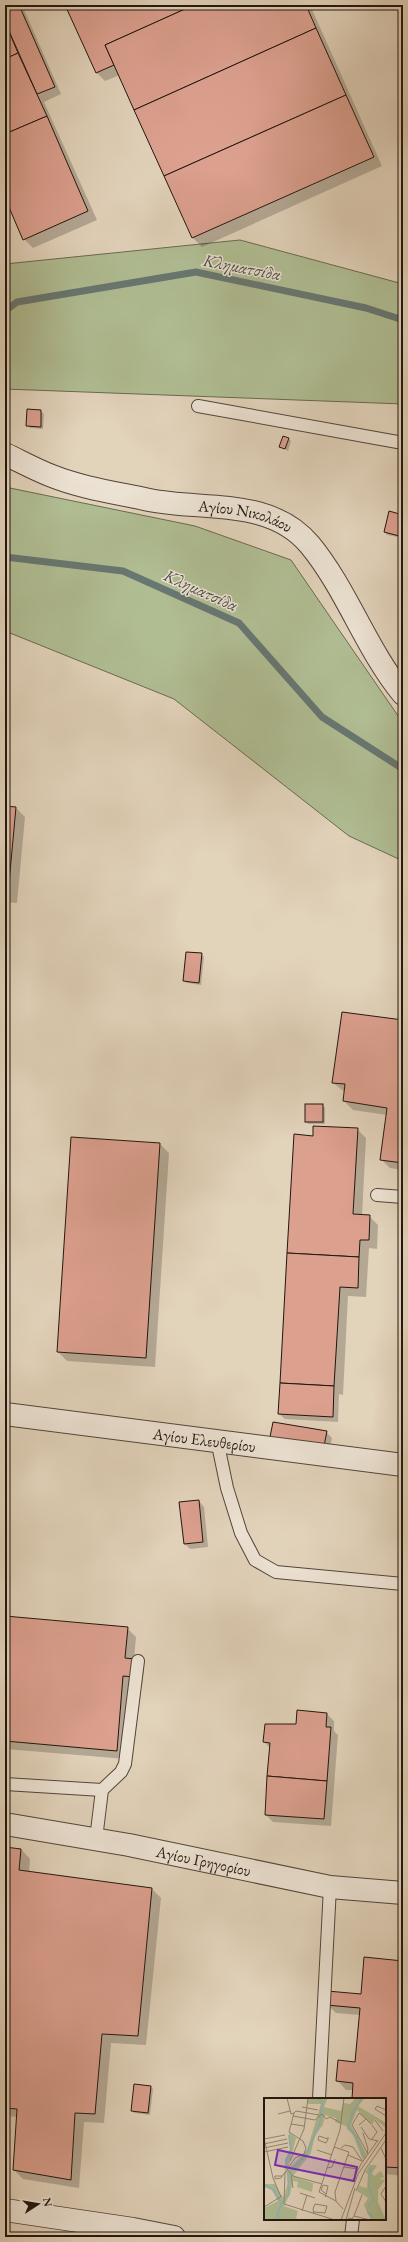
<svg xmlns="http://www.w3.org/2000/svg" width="408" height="2242" font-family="'EB Garamond',serif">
	<rect width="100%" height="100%" fill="#e2d3bb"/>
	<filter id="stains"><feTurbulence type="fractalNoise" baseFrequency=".005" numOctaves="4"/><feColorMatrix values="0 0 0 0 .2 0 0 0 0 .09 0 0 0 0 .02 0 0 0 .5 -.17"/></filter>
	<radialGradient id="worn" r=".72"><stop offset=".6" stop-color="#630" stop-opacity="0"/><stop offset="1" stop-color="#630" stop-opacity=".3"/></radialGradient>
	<g fill="#b0bd93" stroke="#696a51">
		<polygon points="240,240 403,284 403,404 5,389 5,264"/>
		<polygon points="5,487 195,526 291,560 403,723 403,861 349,836 174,699 5,631"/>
	</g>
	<g fill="#0003">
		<polygon points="5,5 22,5 61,94 44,102 97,220 33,248 24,239 5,196"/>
		<polygon points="66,5 310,5 382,166 202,247 193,238 120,75 105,81 96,72"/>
		<polygon points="28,410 41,411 44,414 43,429 30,428 27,425"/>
		<polygon points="288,438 291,441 288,451 280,446"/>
		<polygon points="403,516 403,538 387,535 385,532"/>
		<polygon points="5,807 16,808 25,817 17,903 5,902"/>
		<polygon points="201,954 204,957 201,985 187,983 184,981"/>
		<polygon points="403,1021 403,1170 390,1168 381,1159 387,1115 353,1110 344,1101 345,1092 333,1083"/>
		<polygon points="323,1105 325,1108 325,1124 308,1124 306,1122"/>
		<polygon points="357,1129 366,1138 362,1216 369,1216 378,1225 377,1249 369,1248 366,1297 348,1296 343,1395 339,1394 338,1422 285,1419 279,1414 314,1137"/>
		<polygon points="72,1138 160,1144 169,1153 155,1367 67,1361 58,1352"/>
		<polygon points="273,1423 326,1432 332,1438 329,1451"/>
		<polygon points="199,1501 204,1507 208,1547 190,1549 185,1544"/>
		<polygon points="5,1617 127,1628 136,1637 134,1659 144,1669 142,1686 132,1685 126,1759 5,1749"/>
		<polygon points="327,1714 334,1721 334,1731 338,1735 331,1826 273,1822 266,1815 270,1748 264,1742 297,1725"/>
		<polygon points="5,1848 21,1849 30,1859 29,1872 152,1889 161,1898 146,2045 111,2043 104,2123 84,2122 79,2188 23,2179 14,2170 18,2117 8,2116 5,2113"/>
		<polygon points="403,1962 403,2176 385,2174 385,2099 353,2099 354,2090 346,2090 337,2080 356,2063 360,2015 336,2013 327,2004 362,1995"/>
		<polygon points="151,2087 153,2089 150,2115 134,2113 132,2110"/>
	</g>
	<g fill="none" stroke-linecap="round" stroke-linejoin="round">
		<g stroke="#677772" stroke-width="7">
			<polyline points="5,311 17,302 196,272 366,308 403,320"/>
			<polyline points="5,557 123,571 239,623 322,717 403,769"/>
		</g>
	</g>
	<g fill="#dca08f" stroke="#22160f">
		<polygon points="5,5 19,5 55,87 37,94 5,22"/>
		<polygon points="65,5 194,5 105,45 114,65 96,73"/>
		<polygon points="194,5 306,5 316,28 134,110 105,45"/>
		<polygon points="5,22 18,53 5,59"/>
		<polygon points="316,28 346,95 164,176 134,110"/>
		<polygon points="18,53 47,116 5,134 5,59"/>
		<polygon points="346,95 374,157 192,238 164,176"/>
		<polygon points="47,116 88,211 23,240 5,198 5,134"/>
		<polygon points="27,409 41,410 41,427 26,426"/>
		<polygon points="283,436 289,438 285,449 279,447"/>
		<polygon points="389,511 403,515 403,537 384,532"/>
		<polygon points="403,548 403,566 399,565"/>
		<polygon points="5,806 16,807 8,894 5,894"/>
		<polygon points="186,952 202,953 199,983 183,981"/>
		<polygon points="342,1012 403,1020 403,1163 380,1160 387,1108 343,1101 345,1084 332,1083"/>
		<rect x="305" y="1104" width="18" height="18"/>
		<polygon points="313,1126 358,1128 353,1214 370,1215 369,1240 360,1240 359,1257 287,1253 294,1134 313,1136"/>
		<polygon points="71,1137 160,1143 146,1358 57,1352"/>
		<polygon points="287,1253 359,1257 358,1288 340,1287 334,1386 280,1383"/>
		<polygon points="280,1383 334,1386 333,1417 278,1414"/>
		<polygon points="273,1422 327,1431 324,1446 270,1437"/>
		<polygon points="199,1500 203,1542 184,1544 179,1502"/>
		<polygon points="5,1616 128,1627 125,1658 135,1659 134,1677 123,1676 117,1751 5,1741"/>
		<polygon points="297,1710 327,1713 326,1727 331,1727 327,1781 267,1776 270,1743 263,1742 265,1724 296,1724"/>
		<polygon points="267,1776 327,1781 324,1819 265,1815"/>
		<polygon points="403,1784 403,1804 401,1804"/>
		<polygon points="5,1847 21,1849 19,1870 152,1888 138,2036 102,2034 95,2114 75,2113 71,2180 13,2170 17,2109 5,2108"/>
		<polygon points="364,1957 403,1961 403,2168 385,2167 385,2099 352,2099 353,2083 336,2081 338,2060 355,2062 360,2008 326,2005 327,1991 361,1994"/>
		<polygon points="134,2084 151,2086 148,2113 131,2111"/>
	</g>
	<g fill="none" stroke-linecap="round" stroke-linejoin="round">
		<g stroke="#52453a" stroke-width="14">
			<g id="service">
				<polyline points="198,406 403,443"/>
				<polyline points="377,1195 403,1197"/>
				<polyline points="217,1440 227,1488 241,1533 255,1560 276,1572 403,1584"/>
				<polyline points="5,1784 102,1790"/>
				<polyline points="96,1839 102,1790 121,1772 125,1764 138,1661"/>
				<polyline points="319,2099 330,1887"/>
				<polyline points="351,2237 353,2219"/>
			</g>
		</g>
		<g stroke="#52453a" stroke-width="24">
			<g id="minor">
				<path id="s1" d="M5,1414L403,1465"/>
				<path id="s2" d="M5,1824L129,1845L330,1887L403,1893"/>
			</g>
		</g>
		<g stroke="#52453a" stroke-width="24">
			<g id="tertiary">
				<path id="s3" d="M5,454C20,461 36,470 52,476C82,488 117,493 149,500C203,511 270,497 310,545C347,590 366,649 403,694"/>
				<polyline points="5,2210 133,2229 174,2237"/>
			</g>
		</g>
		<use href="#service" stroke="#ece2d3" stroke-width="12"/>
		<use href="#minor" stroke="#ece2d3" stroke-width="22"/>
		<use href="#tertiary" stroke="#ece2d3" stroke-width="22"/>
	</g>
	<g text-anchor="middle" stroke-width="3" stroke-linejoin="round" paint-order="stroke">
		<g font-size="16" fill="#22160f" stroke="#ece2d3">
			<text dy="6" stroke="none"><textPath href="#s3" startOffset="250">Αγίου Νικολάου</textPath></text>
			<text dy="6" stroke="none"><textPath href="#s1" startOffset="201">Αγίου Ελευθερίου</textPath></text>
			<text dy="6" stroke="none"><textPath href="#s2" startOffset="202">Αγίου Γρηγορίου</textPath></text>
		</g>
		<g font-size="17" font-style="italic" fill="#4a4e49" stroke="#ece2d3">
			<text transform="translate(242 267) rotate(11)" y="6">Κληματσίδα</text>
			<text transform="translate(201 590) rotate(24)" y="6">Κληματσίδα</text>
		</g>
	</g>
	<g transform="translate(264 2098)">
		<rect width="122" height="122" fill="#e2d3bb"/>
		<path d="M44,0H64L60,9L77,13L79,5L86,6L91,1L101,0L94,8L122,25V30L111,21L108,27L93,12L87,27L103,57L99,62L89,37L82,28L71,24L72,20L61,17L59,27L51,37L47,55L29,78L51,86H49L48,94L33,89L34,84L29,83L26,96L20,108L34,113L32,120L34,121L0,122V110L14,103L7,91L0,89V86H11L19,100L25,82L20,69L27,49L25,34L32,40L24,71L43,52L57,6H43ZM106,67H113L108,75L110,78L117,73L120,79L115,81L121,82L114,92V104L122,122H107L100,107L104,100L93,93L95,88L103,90L104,76L101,74Z" fill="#b0bd93"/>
		<path d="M105,67L107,72L113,68L106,75L105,88L111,102L105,107L104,113L110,119L111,122L103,115L104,107L109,101L104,90Z" fill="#95b7b4"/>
		<path fill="none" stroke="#95b7b4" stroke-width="2" d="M98,0L89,14L84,30L93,39L100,60M23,71L22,62L27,52L25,37M0,87L10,92L17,105M21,100L25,96L24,76L42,57L56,25L58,6L54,0M15,122L13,117L19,103"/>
		<path fill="none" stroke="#958776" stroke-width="1" d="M23,0L27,16L30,15M38,9L54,12M122,12L113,8L111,11L122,18M14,16L26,13M55,17L32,13L30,15L25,34L39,43L42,50L40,56L31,60L21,75L20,106L71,122M29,18L51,22L58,16L62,21L66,19L77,25M102,21L95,15L88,27L104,56M111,22L119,33M27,26L40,28M95,27L102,21L107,26M108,27L113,34L108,41M97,29L105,41L114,43M99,35L104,51L103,55M0,40L9,80L17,99M0,41L21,37M64,41L55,38L54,42L62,45L64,41V39M0,46L23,41M70,49L85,54L71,94L72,103M0,50L24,45M77,50L81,47L89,49L99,64M117,50L122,61M53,52L68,57M0,54L24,49M84,57L98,63M26,63L40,31L44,0M80,69L94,71M63,70L68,69L71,61M24,72L29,78L58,86M27,77L29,90M18,78H11V81L17,80L21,74M88,84L97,66L114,42M122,88L117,96L122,104M92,93L101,72L122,42M36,95L51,100M61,99L62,97L64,88L59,87L57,92L62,96M0,109L18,98M79,111L72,103L55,94L76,32L80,0M38,113L43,97M50,114L61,115L63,108L51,106L49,111L50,116M90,118L98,97M84,120L88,121L90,118L106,122M77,122L94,76L122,35M82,122L91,90"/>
		<path fill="#7b2cbf" fill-opacity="0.15" stroke="#7b2cbf" stroke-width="2" d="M14,52L93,69L90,83L11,67Z"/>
		<rect width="122" height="122" fill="none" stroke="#22160f" stroke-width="2"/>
	</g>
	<rect width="408" height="2242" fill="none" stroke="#e2d3bb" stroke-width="20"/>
	<rect x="6" y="6" width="396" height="2230" fill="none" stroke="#22160f" stroke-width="2"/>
	<rect x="10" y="10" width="388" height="2222" fill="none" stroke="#22160f"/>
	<g transform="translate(38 2204) rotate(78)" stroke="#ece2d3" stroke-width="3" paint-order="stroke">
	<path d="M0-3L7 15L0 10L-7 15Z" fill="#22160f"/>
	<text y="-6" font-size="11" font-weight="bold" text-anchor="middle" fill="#22160f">N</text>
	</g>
	<rect width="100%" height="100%" filter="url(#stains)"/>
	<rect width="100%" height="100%" fill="url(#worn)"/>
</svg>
